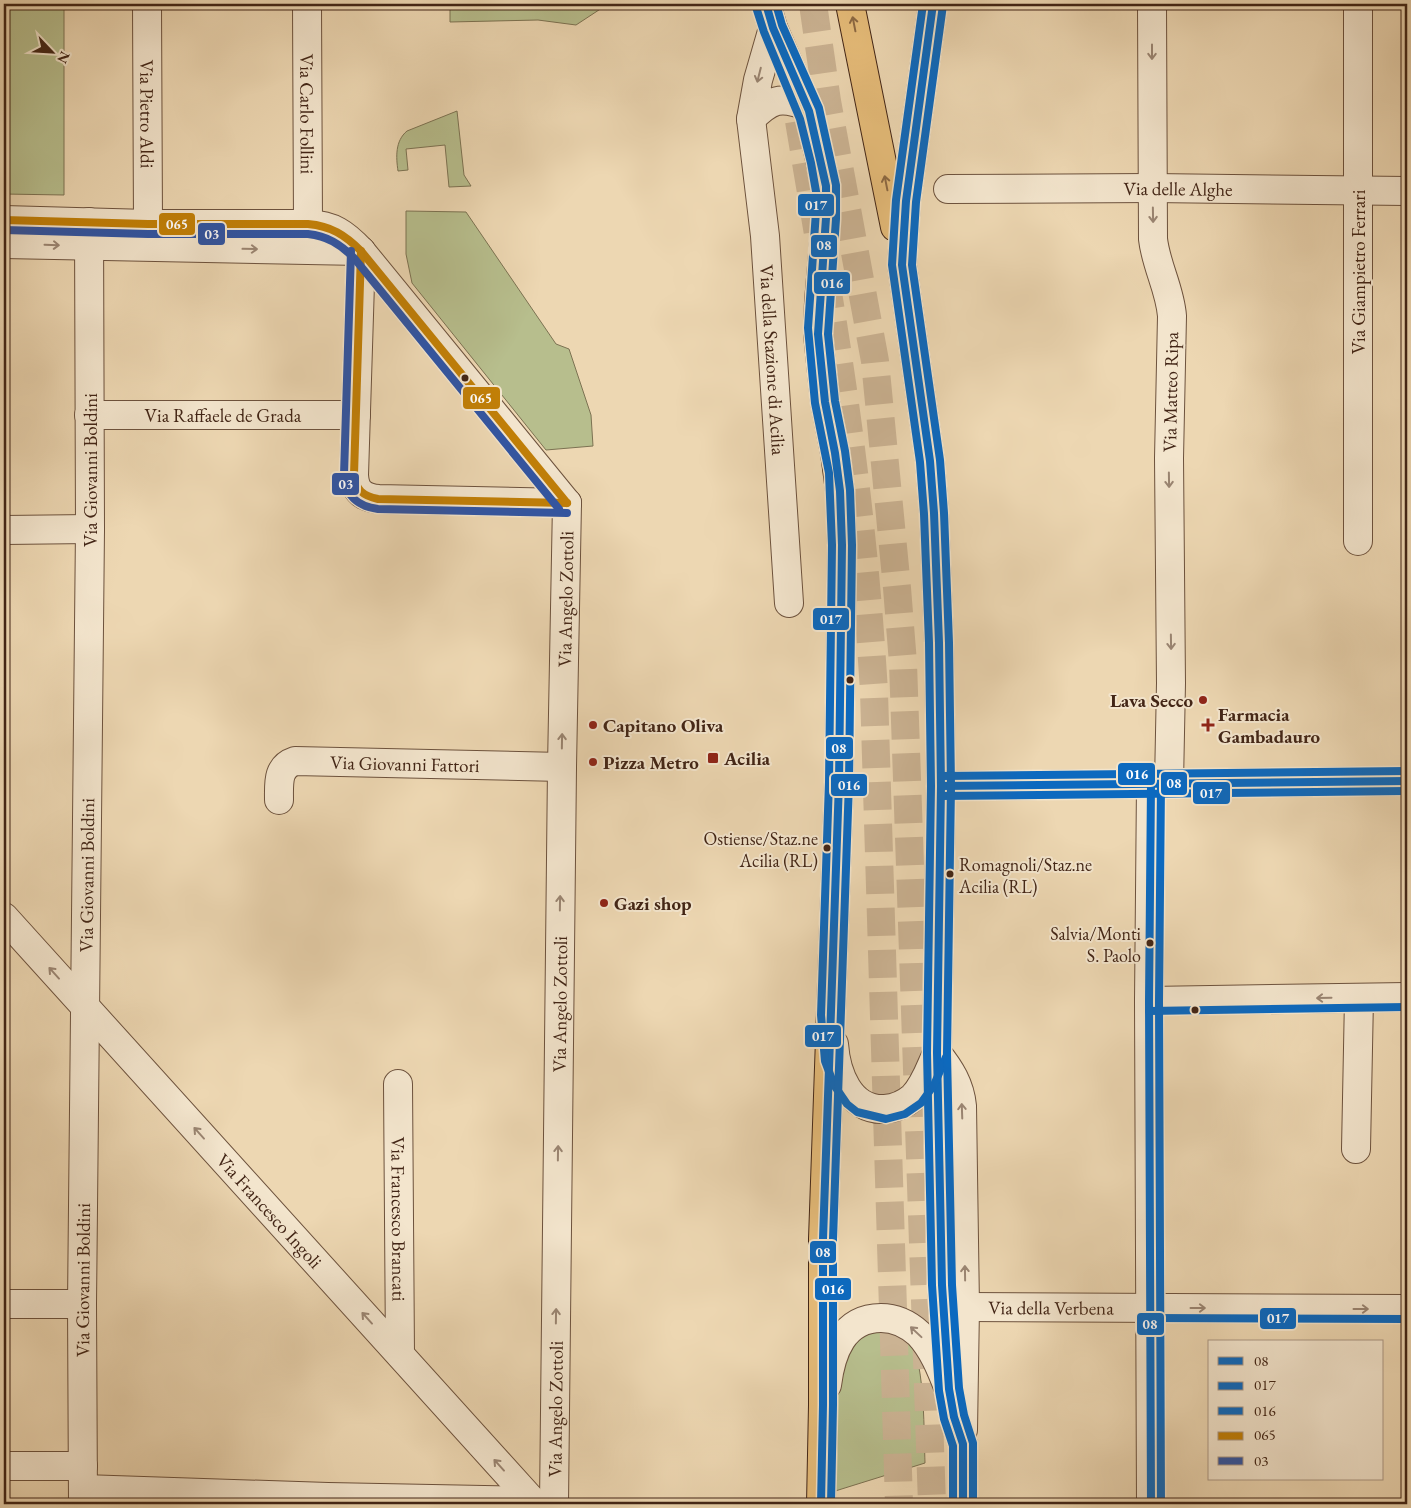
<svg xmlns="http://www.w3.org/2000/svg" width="1411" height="1508" font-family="'EB Garamond',serif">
	<rect width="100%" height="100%" fill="#edd7b2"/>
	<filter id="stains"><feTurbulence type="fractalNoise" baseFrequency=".004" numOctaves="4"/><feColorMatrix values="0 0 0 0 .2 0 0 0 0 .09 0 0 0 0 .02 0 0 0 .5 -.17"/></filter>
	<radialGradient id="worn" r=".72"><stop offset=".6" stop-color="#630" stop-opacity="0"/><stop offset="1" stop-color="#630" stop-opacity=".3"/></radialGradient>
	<g fill="#b7be8d" stroke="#7c7252">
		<polygon points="4,4 64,4 64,195 4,194"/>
		<polygon points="450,4 608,4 576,25 538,20 450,22"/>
		<path d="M457,111L464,175L471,186L449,187L445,145L406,149L408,170L398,171C396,157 395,141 407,131Z"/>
		<polygon points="406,211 466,212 556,344 569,349 591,415 593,446 546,450 412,283 406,254"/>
		<path d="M886,1328C894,1333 906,1338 911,1345C925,1362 924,1439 925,1463L832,1492L838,1375L859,1336Z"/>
	</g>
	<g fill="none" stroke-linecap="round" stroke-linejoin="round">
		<g stroke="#cbb393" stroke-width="28" stroke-dasharray="28 14" stroke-linecap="butt">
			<polyline points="813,4 827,101 875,361 897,588 903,663 932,1504"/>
			<polyline points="799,121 818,234"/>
			<path d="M826,281C849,418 866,554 874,692L899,1504"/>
		</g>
		<g stroke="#6d523d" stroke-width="30">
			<g id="minor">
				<path id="s1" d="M147,4L148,224"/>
				<path id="s2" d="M307,4L308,224"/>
				<path d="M1152,4L1153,239C1156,266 1170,289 1172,316L1169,458L1171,683L1169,783"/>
				<polyline points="1358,4 1358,541"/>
				<path d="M773,28L758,80L751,119C771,99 780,96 807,106"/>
				<path id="s3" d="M751,119L765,236L789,603"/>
				<path id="s4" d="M948,189L1153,188L1407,191"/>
				<path d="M4,220L148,224H308C333,225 345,234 361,251L567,503"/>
				<polyline points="4,244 361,251"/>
				<path d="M361,251L354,475C355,491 362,497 378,499L567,503"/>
				<path id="s5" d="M89,415H356"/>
				<polyline points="4,530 90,529"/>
				<polyline points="941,786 1407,781"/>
				<path id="s6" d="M279,800C279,783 277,767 295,761L562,767"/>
				<path id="s7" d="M4,917L535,1504"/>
				<polyline points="1149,1001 1407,997"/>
				<path d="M834,1044C836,1072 849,1111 885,1109C896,1108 905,1104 913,1097C925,1085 930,1068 937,1053C950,1069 960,1085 962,1106L965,1307L963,1430"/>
				<path id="s8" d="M398,1084L400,1354"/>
				<polyline points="1356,1149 1359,998"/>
				<polyline points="4,1304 82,1304"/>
				<path id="s9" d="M965,1307L1407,1309"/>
				<path d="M827,1385C831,1353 843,1318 881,1318C895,1318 908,1324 919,1334C933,1349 941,1369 948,1387"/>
				<polyline points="4,1466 83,1466"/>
				<polyline points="83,1489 328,1497 531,1501"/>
				<path id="s10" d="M83,1504L82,1304L90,529L89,222"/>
				<path id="s11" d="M554,1504L562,767L567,503"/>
				<polyline points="1151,1504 1149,1001 1151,784"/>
			</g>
		</g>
		<g stroke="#422516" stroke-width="30">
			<g id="major">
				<polyline points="766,4 773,28 809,111 826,186 826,218 819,302 818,334 825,402 835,453 840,491 842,545 839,782 823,1239 823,1405 821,1504"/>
				<polyline points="850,4 895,227"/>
				<polyline points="933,4 906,201 902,265 930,461 934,513 939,643 941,786 937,1053 942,1285 949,1389 954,1417 963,1444 963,1504"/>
			</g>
		</g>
		<use href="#minor" stroke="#f3e5cd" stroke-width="28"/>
		<use href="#major" stroke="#e6bc79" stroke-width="28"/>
		<g stroke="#f3e5cd" stroke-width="11">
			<g id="bus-1">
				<polyline points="766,4 773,28 809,111 826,186 826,218 818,334 825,402 835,453 840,491 842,545 839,782 823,1239 823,1405 821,1504"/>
				<polyline points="933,4 906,201 902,265 930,461 934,513 939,643 941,786 937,1053 942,1285 949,1389 954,1417 963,1444 963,1504"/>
				<polyline points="1151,784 1149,1001 1151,1504"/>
				<polyline points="941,786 1407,781"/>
			</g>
		</g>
		<g stroke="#f3e5cd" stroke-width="11">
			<g id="bus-2">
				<polyline points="923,4 896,200 892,265 920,462 924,514 929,643 931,786 927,1053 932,1285 939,1391 944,1419 953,1446 953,1504"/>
				<polyline points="756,7 764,32 800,119 811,163 817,197 808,328 815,403 829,473 832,545 829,782 821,1015 825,1061 834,1085 847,1104 857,1112 886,1119 905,1114 921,1103 934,1085 946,1057"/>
				<polyline points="1161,784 1159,1001 1161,1504"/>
				<polyline points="941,796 1407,791"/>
				<polyline points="1149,1011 1407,1007"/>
				<polyline points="1149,1318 1407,1319"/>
			</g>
		</g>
		<g stroke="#f3e5cd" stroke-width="11">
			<g id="bus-3">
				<polyline points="776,4 782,25 819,108 836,185 836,219 828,334 835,401 845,451 850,490 852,545 849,782 833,1239 833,1405 831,1504"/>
				<polyline points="943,5 916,202 912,265 940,460 944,513 949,643 951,786 947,1053 952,1285 959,1388 964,1415 973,1443 973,1504"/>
				<polyline points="941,776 1407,771"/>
			</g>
		</g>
		<g stroke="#f3e5cd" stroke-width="11">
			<g id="bus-4">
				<path d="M4,220L148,224H308C331,226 345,235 361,251L567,503"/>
				<path d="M361,251L354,475C356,490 363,496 378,499L567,503"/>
			</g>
		</g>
		<g stroke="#f3e5cd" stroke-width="11">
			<g id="bus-5">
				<path d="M4,230L148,234H308C327,236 340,244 354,258L559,509"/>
				<path d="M351,251L344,475C346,496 357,506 378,509L567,513"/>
			</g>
		</g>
		<use href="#bus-1" stroke="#0c69bf" stroke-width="8"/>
		<use href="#bus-2" stroke="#0c69bf" stroke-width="8"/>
		<use href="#bus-3" stroke="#0c69bf" stroke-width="8"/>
		<use href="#bus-4" stroke="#c17f07" stroke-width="8"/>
		<use href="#bus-5" stroke="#3155a3" stroke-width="8"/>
	</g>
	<defs><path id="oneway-shaft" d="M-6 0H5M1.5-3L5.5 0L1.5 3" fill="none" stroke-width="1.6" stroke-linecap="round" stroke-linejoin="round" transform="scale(1.25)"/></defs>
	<g stroke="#8c6943">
		<use href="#oneway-shaft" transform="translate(854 24) rotate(-101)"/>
		<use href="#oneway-shaft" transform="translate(886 183) rotate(-101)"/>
	</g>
	<g stroke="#9a8572">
		<use href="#oneway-shaft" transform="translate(1152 52) rotate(90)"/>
		<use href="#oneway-shaft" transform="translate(759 75) rotate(104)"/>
		<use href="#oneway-shaft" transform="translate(1153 215) rotate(89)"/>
		<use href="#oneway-shaft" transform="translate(52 245) rotate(2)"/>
		<use href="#oneway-shaft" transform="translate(250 249) rotate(1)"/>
		<use href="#oneway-shaft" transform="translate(1169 480) rotate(89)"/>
		<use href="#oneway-shaft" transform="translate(1171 642) rotate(89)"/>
		<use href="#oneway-shaft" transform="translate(562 741) rotate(-89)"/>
		<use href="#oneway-shaft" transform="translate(560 903) rotate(-89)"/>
		<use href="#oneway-shaft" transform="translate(54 973) rotate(-132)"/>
		<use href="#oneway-shaft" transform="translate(1324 998) rotate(179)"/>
		<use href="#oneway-shaft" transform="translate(962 1111) rotate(-92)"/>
		<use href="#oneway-shaft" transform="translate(199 1133) rotate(-132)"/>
		<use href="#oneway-shaft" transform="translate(558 1153) rotate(-89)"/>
		<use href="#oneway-shaft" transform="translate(965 1273) rotate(-91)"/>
		<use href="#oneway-shaft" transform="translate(1198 1308)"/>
		<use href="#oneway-shaft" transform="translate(1361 1309)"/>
		<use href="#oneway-shaft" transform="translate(556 1316) rotate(-89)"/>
		<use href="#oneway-shaft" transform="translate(367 1318) rotate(-132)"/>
		<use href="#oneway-shaft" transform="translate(916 1332) rotate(-137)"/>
		<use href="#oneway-shaft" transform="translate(499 1465) rotate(-132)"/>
	</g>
	<g fill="#422516" stroke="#f3e5cd" stroke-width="2">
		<circle cx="465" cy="378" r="4.5"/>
		<circle cx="850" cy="680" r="4.5"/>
		<circle cx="827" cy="848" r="4.5"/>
		<circle cx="950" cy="874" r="4.5"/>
		<circle cx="1150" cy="943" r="4.5"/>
		<circle cx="1195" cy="1010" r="4.5"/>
	</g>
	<g fill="#8f2418" stroke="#f3e5cd" stroke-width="2">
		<circle cx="1203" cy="700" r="5"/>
		<circle cx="593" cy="725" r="5"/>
		<path d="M1205.5 717.5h5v5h5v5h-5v5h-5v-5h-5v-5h5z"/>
		<rect x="707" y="752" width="12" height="12" rx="2.5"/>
		<circle cx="593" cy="762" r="5"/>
		<circle cx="604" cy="903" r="5"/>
	</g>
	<g text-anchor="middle" stroke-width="4" stroke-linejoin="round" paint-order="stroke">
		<g font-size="18" fill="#422516" stroke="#f3e5cd" text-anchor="end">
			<text x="818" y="845">Ostiense/Staz.ne<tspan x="818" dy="22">Acilia (RL)</tspan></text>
			<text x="959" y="871" text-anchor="start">Romagnoli/Staz.ne<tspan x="959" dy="22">Acilia (RL)</tspan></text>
			<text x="1141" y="940">Salvia/Monti<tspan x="1141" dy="22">S. Paolo</tspan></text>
		</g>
		<g font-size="19" fill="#422516" stroke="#f3e5cd">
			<text dy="7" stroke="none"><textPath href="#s1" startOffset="110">Via Pietro Aldi</textPath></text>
			<text dy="7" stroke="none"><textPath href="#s2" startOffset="110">Via Carlo Follini</textPath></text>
			<text dy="7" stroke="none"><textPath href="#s4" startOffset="230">Via delle Alghe</textPath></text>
			<text transform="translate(1358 272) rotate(-90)" y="7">Via Giampietro Ferrari</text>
			<text dy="7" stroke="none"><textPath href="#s3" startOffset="242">Via della Stazione di Acilia</textPath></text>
			<text transform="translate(1170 392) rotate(-89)" y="7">Via Matteo Ripa</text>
			<text dy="7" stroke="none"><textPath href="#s5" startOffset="134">Via Raffaele de Grada</textPath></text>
			<text transform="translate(90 470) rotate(-90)" y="7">Via Giovanni Boldini</text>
			<text dy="7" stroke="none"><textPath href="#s11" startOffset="905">Via Angelo Zottoli</textPath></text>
			<text dy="7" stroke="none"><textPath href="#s6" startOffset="156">Via Giovanni Fattori</textPath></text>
			<text dy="7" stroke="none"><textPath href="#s10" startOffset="629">Via Giovanni Boldini</textPath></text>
			<text dy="7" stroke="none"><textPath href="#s11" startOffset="500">Via Angelo Zottoli</textPath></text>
			<text dy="7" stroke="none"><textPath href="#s7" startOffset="396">Via Francesco Ingoli</textPath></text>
			<text dy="7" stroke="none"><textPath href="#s8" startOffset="135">Via Francesco Brancati</textPath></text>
			<text dy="7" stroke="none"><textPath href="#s10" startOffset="224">Via Giovanni Boldini</textPath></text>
			<text dy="7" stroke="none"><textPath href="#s9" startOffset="86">Via della Verbena</textPath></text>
			<text dy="7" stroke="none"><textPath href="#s11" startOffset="95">Via Angelo Zottoli</textPath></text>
		</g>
		<g font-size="19" font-weight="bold" fill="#422516" stroke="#f3e5cd" text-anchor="start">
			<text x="1193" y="707" text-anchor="end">Lava Secco</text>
			<text x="1218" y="721">Farmacia<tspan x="1218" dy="22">Gambadauro</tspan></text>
			<text x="603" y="732">Capitano Oliva</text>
			<text x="724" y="765">Acilia</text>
			<text x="603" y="769">Pizza Metro</text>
			<text x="614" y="910">Gazi shop</text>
		</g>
	</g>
	<g stroke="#f3e5cd" stroke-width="2">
		<rect x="797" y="193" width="38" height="24" rx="5" fill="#0c69bf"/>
		<rect x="158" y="212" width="38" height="24" rx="5" fill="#c17f07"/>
		<rect x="197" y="222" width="29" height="24" rx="5" fill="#3155a3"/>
		<rect x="810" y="234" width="28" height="24" rx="5" fill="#0c69bf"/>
		<rect x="813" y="271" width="38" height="24" rx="5" fill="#0c69bf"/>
		<rect x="462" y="386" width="39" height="24" rx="5" fill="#c17f07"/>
		<rect x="331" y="472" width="29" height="24" rx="5" fill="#3155a3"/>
		<rect x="812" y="607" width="38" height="24" rx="5" fill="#0c69bf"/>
		<rect x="825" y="736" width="29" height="24" rx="5" fill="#0c69bf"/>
		<rect x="1117" y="762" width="39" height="24" rx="5" fill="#0c69bf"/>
		<rect x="1160" y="771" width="28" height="25" rx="5" fill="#0c69bf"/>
		<rect x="830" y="773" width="38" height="24" rx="5" fill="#0c69bf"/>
		<rect x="1192" y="781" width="39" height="24" rx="5" fill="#0c69bf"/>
		<rect x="804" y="1024" width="38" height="24" rx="5" fill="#0c69bf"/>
		<rect x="809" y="1240" width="28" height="24" rx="5" fill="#0c69bf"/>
		<rect x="814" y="1277" width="38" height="24" rx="5" fill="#0c69bf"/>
		<rect x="1259" y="1307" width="38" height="23" rx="5" fill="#0c69bf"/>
		<rect x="1136" y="1312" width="29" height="24" rx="5" fill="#0c69bf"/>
	</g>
	<g font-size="14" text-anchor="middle" font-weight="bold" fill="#fff">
		<text x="816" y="210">017</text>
		<text x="177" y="229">065</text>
		<text x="212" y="239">03</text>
		<text x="824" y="250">08</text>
		<text x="832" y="288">016</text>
		<text x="481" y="403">065</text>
		<text x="346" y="489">03</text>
		<text x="831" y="624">017</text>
		<text x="839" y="753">08</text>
		<text x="1137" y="779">016</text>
		<text x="1174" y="788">08</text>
		<text x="849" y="790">016</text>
		<text x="1211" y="798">017</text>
		<text x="823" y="1041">017</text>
		<text x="823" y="1257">08</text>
		<text x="833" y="1294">016</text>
		<text x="1278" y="1323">017</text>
		<text x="1150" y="1329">08</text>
	</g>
	<rect width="1411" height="1508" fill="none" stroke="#edd7b2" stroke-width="20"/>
	<rect x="5" y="5" width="1401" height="1498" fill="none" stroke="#422516" stroke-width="2.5"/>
	<rect x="10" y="10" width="1391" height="1488" fill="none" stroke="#422516"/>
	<rect x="1208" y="1340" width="175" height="140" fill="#f3e5cd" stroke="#ac9884"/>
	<rect x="1218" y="1357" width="25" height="8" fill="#0c69bf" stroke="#ac9884"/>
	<text x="1254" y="1366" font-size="15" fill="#422516">08</text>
	<rect x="1218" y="1382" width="25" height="8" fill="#0c69bf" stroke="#ac9884"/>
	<text x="1254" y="1390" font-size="15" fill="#422516">017</text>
	<rect x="1218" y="1407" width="25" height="8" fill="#0c69bf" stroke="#ac9884"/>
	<text x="1254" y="1416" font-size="15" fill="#422516">016</text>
	<rect x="1218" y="1432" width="25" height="8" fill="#c17f07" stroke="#ac9884"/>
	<text x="1254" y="1440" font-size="15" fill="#422516">065</text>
	<rect x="1218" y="1457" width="25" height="8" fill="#3155a3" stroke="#ac9884"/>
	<text x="1254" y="1466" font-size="15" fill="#422516">03</text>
	<g transform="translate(52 52) rotate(115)" stroke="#f3e5cd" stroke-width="4" paint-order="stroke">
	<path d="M0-4L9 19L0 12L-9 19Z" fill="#422516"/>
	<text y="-8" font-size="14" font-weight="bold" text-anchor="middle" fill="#422516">N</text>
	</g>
	<rect width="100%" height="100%" filter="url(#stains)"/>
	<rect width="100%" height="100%" fill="url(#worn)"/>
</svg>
